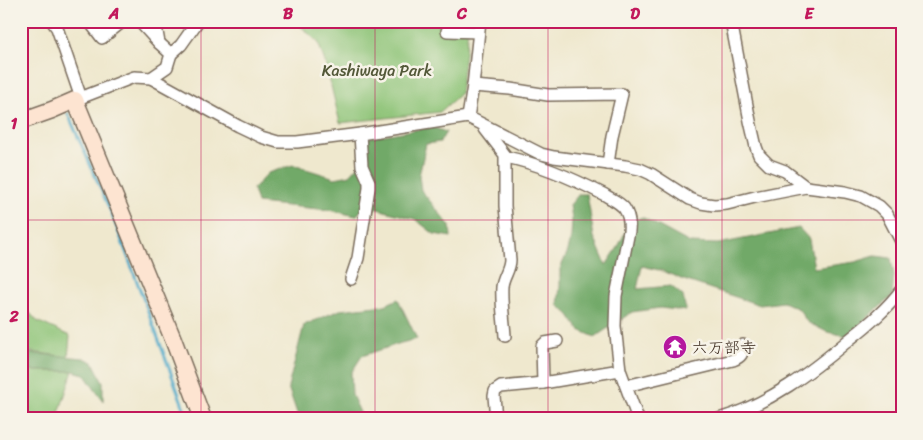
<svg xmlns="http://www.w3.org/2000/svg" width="923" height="440" font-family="Sriracha,'Klee One',sans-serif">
	<rect width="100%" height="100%" fill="#f7f3e8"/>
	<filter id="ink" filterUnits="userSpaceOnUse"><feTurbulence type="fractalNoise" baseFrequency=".02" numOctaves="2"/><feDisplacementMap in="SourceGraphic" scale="10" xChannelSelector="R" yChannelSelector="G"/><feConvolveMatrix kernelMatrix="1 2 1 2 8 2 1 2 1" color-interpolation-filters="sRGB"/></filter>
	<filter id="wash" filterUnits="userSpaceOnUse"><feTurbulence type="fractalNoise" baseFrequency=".0096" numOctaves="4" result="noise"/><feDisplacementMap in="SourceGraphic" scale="20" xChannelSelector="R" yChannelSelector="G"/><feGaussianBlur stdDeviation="1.12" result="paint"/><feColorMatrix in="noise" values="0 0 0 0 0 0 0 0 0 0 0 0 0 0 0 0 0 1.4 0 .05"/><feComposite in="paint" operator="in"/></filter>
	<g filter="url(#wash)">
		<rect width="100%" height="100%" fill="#efe8ce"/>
		<g fill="#8cc376" stroke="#64764a">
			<polygon points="295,21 469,21 460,94 440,112 340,123 326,65 318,42"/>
			<polygon points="21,303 37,321 70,336 68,357 25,351 21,348"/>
			<polygon points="21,366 35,371 73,371 57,419 21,419"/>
		</g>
		<g fill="#71a967" stroke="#566a42">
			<polygon points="432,127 446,132 440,142 426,144 419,176 421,190 450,226 451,237 434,234 415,219 366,206 356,216 329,210 257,203 253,189 268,173 293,165 335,178 350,175 362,162 360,139"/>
			<polygon points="579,194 587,194 594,237 606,265 617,249 630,222 642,217 690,243 718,244 799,228 809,239 814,268 855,262 875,256 891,258 894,275 892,296 847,336 827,332 807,322 799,309 783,302 760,305 681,279 663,271 642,266 637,289 671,286 683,296 686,311 660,308 632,312 595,337 579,330 569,315 558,305 560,286 560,269 568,251 571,237 572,220 570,205"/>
			<polygon points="398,299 417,339 401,343 362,356 351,373 352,395 363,419 299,419 288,387 304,325 340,310 385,305"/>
			<polygon points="21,348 27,353 84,358 93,362 103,382 103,401 84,374 73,371 35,371 21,364"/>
		</g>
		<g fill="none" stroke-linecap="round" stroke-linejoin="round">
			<g stroke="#49a8c8" stroke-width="3">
				<polyline points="60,21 62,23 68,44"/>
				<polyline points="634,21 657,27 713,21"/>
				<polyline points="68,114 113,217 188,419"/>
			</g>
		</g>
	</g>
	<g filter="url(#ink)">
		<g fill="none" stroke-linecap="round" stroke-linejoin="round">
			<g stroke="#7a6c5c" stroke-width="14">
				<g id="street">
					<polyline points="52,21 57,28 81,98"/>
					<polyline points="89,21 102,38 123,21"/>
					<polyline points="139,21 159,43 171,54 167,67 151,78"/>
					<polyline points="155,21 159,43"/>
					<polyline points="731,21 750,121 756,147 759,155 769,165 785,171 806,187"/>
					<polyline points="447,31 478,32"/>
					<polyline points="171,54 181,45 198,21"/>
					<polyline points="473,86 510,89 548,95 622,94 612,136 608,164"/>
					<polyline points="75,100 134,77 151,78 238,126 261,137 278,142 297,142 360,134 468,117 541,154 554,157 625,166 640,169 651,174 690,199 701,203 714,205 727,204 755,197 806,187 845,192 861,196 879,206 887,214 902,243"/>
					<polyline points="468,117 473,86 480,21"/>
					<path d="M485,129L505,155V206L510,260C510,270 503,277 502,287C501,303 504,320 505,336"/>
					<path d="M506,157C540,164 574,179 605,195C611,199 619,202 624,208C629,215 630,222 629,231L616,296L615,326L620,370L638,419"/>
					<polyline points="351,279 358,258 369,188 369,182 362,166 360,134"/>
					<polyline points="543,383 542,346 545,343 557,341"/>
					<path d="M626,386L733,360C741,357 743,354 743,345"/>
					<polyline points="496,419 494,396 495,391 501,387 543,383 620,370"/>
					<path d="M719,419C769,404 811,372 850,339C869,324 887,309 902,289"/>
				</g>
			</g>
			<g stroke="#7a6c5c" stroke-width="19">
				<polyline id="secondary" points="21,121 52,110 75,100 173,339 203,419"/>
			</g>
			<use href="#street" stroke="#fff" stroke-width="11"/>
			<use href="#secondary" stroke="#fde4d1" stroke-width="16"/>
		</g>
	</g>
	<path fill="none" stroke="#c2185b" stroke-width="1" stroke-opacity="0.55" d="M201,21V419M375,21V419M548,21V419M722,21V419M21,220H902"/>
	<defs>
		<g id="temple-disc" transform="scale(1.25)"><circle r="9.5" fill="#b5179e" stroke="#f7f3e8"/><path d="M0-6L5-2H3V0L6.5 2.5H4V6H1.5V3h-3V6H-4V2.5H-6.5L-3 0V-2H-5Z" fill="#fff"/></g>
	</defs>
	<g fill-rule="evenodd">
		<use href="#temple-disc" x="675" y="347"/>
	</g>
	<g text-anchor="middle" stroke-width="5" stroke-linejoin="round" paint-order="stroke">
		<g font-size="16" fill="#535838" stroke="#f7f3e8">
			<text x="377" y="76">Kashiwaya Park</text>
		</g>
		<g font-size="16" fill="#3b2a1e" stroke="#f7f3e8" text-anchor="start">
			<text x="692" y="353">六万部寺</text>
		</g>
	</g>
	<rect width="923" height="440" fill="none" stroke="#f7f3e8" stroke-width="55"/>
	<rect x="28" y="28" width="868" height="384" fill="none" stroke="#c2185b" stroke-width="2"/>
	<g font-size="16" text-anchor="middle" font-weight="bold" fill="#c2185b">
		<text x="114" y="19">A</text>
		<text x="288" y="19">B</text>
		<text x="462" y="19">C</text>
		<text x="635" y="19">D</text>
		<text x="809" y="19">E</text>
		<text x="14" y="129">1</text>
		<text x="14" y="322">2</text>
	</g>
</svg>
